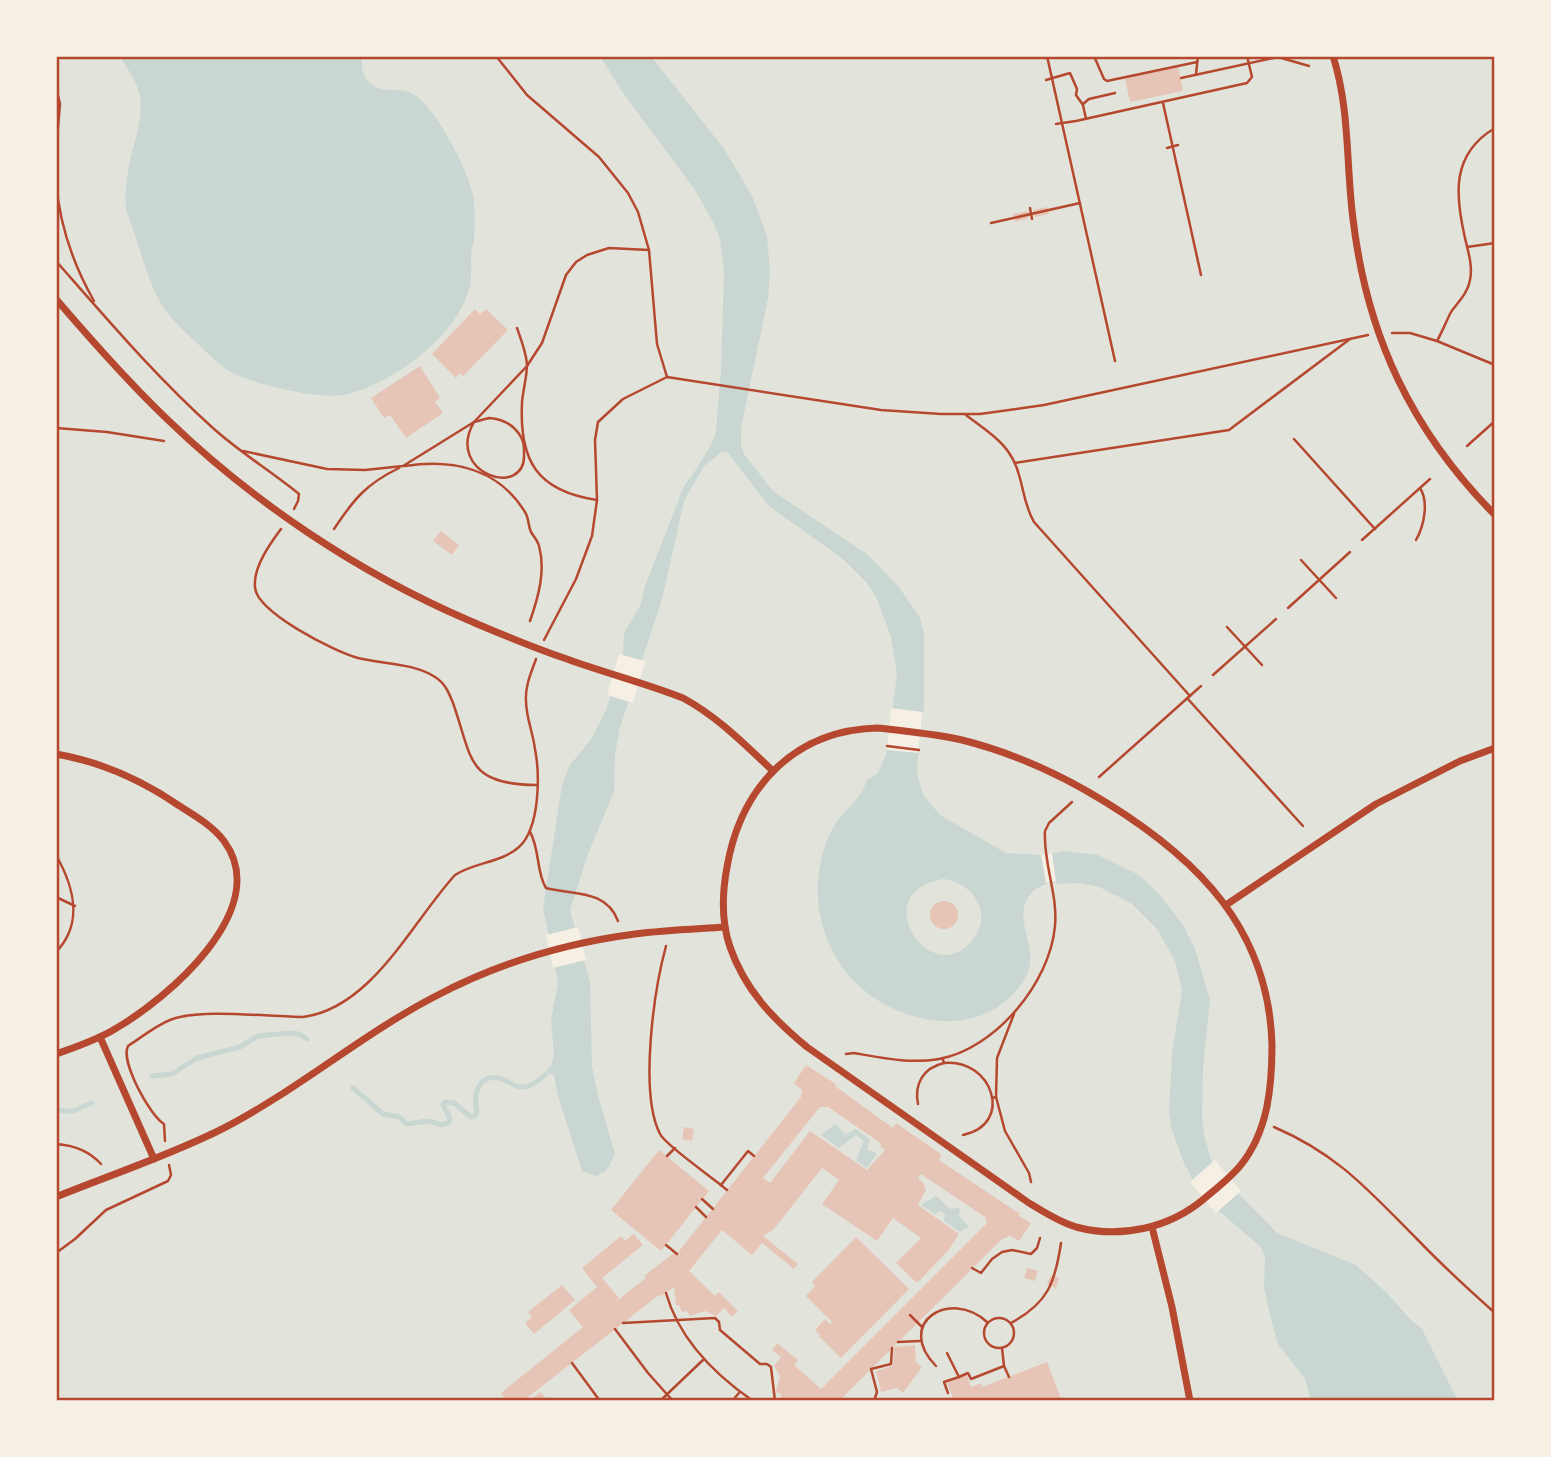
<svg xmlns="http://www.w3.org/2000/svg" width="1551" height="1457" font-family="Figtree,sans-serif">
	<rect width="100%" height="100%" fill="#f6efe4"/>
	<rect fill="#e2e4dc" x="56" y="56" width="1439" height="1345"/>
	<g fill="#c9d6d2" fill-rule="evenodd">
		<path d="M120,56H362C361,67 362,77 371,84C389,97 400,82 420,99C439,116 469,171 473,196C475,209 475,225 474,239C474,244 471,248 471,254C471,264 472,274 470,285C461,334 389,387 343,395C317,399 252,384 229,371C218,364 207,353 197,343C183,330 168,317 159,300C144,272 138,239 126,210C125,195 126,181 129,166C133,143 144,119 140,96C137,81 127,69 120,56Z"/>
		<path d="M600,56H651L725,150L752,196L767,236L770,272L768,298L741,428V446L744,454L773,491L868,555L899,587L920,618L924,633V707L917,766L918,778L924,796L940,815L1006,853L1041,855L1064,851L1098,855L1139,875L1159,894L1183,925L1195,949L1210,1000L1203,1069L1202,1115L1204,1134L1212,1163L1239,1194L1277,1233L1356,1265L1387,1293L1410,1319L1422,1329L1458,1401H1311L1305,1379L1278,1344L1273,1327L1264,1288L1265,1257L1260,1246L1219,1211L1193,1180L1183,1161L1172,1130L1169,1113L1172,1053L1182,990L1175,961L1157,929L1131,903L1099,887L1079,883L1057,884L1056,882C1043,884 1032,888 1026,901C1017,920 1033,943 1030,963C1029,974 1022,984 1016,991C981,1031 926,1027 884,1004C822,970 800,890 833,828C842,812 864,796 866,781L878,773L886,755L897,675L891,637L877,599L868,584L843,559L769,506L727,452H722L704,466L684,501L662,599L620,727L615,755L614,792L588,854L570,910L590,982L592,1066L598,1096L615,1154L606,1171L596,1176L582,1171L557,1093L554,1075L550,1074L541,1077L552,1064L554,1054L551,1020L558,982L543,908L562,785L570,765L590,741L606,710L623,655L624,633L641,604L645,586L684,486L695,471L712,443L716,431L721,371L724,272L720,239L714,224L695,190L621,90ZM944,879C972,883 993,911 974,938C933,995 863,891 944,879Z"/>
		<polygon points="835,1124 846,1135 855,1129 870,1139 867,1150 877,1153 867,1168 856,1160 864,1141 856,1135 839,1148 821,1135"/>
		<polygon points="936,1196 950,1209 960,1208 959,1216 969,1227 960,1232 944,1221 945,1214 941,1211 935,1214 921,1205"/>
	</g>
	<g fill="#f6efe4">
		<polygon points="619,654 645,661 633,703 607,695"/>
		<polygon points="891,708 923,712 918,753 887,750"/>
		<polygon points="1052,853 1056,881 1046,883 1041,855"/>
		<polygon points="578,927 586,960 553,968 546,935"/>
		<polygon points="1215,1160 1241,1191 1216,1213 1190,1182"/>
	</g>
	<g fill="none" stroke-linecap="round" stroke-linejoin="round">
		<g stroke="#c9d6d2" stroke-width="5">
			<polyline points="152,1076 172,1074 197,1058 240,1047 258,1036 289,1033 299,1034 307,1039"/>
			<path d="M353,1088L383,1114L399,1117L407,1124L428,1121L442,1125L449,1122L450,1118L443,1105L445,1102L454,1103L471,1117L475,1116L477,1112C473,1096 477,1074 499,1078C507,1080 513,1086 520,1087C531,1088 538,1081 545,1075"/>
			<polyline points="56,1111 73,1111 92,1103"/>
		</g>
	</g>
	<g fill="#e6c5b7" fill-rule="evenodd">
		<polygon points="1178,66 1183,91 1130,102 1125,78"/>
		<polygon points="1047,207 1049,214 1035,217 1033,210"/>
		<polygon points="1028,211 1029,218 1015,222 1013,214"/>
		<polygon points="475,309 480,314 486,309 508,330 463,376 460,373 456,378 432,354"/>
		<polygon points="420,366 440,398 435,402 443,413 406,438 390,415 384,418 371,398"/>
		<polygon points="441,531 459,545 452,555 433,541"/>
		<circle cx="944" cy="915" r="14"/>
		<path d="M806,1065L836,1084L835,1086L893,1128L896,1123L942,1155L939,1160L1020,1214L1019,1216L1031,1223L1019,1241L1010,1236L1002,1239L839,1401H787L781,1399V1394L776,1392L780,1376L774,1366L781,1357L772,1350L777,1343L798,1360L794,1365L821,1389L987,1223L985,1217L921,1174L918,1178L924,1184L926,1190L918,1205L959,1234L948,1251L917,1283L896,1263L921,1238L893,1218L877,1241L822,1204L839,1180L822,1168L774,1229L763,1236L798,1264L794,1269L762,1243L752,1255L722,1230L689,1271L715,1296L719,1292L738,1311L732,1317L724,1308L716,1316L705,1311L690,1316L687,1311L682,1312L679,1305H676L674,1287L660,1297L659,1295L523,1401H507L501,1393L583,1327L569,1310L597,1287L582,1268L621,1236L625,1241L634,1234L643,1245L602,1278L619,1298L614,1303L646,1278L644,1276L675,1252L676,1255L801,1097L802,1090L794,1083ZM820,1107H828L882,1144L880,1146L885,1150L867,1170L810,1131L770,1183L763,1178Z"/>
		<polygon points="684,1127 694,1129 692,1141 682,1139"/>
		<polygon points="659,1150 709,1191 661,1251 611,1210"/>
		<polygon points="856,1237 909,1289 841,1358 819,1336 820,1335 815,1330 825,1319 830,1324 832,1322 806,1296 815,1286 812,1282"/>
		<polygon points="1027,1268 1038,1271 1035,1281 1024,1278"/>
		<polygon points="1051,1275 1059,1278 1056,1288 1047,1284"/>
		<polygon points="562,1285 575,1300 534,1334 525,1323 532,1317 528,1312"/>
		<polygon points="915,1345 916,1362 922,1367 903,1393 897,1388 881,1392 876,1371 893,1366 894,1347"/>
		<polygon points="1047,1362 1062,1401 954,1401 947,1383 967,1375 971,1387 981,1383 982,1387"/>
		<polygon points="541,1392 548,1401 528,1401"/>
	</g>
	<g fill="none" stroke-linecap="round" stroke-linejoin="round">
		<g stroke="#b5482f" stroke-width="2.5">
			<polyline points="496,56 527,95 599,157 628,193 638,212 649,250 657,344 667,377"/>
			<polyline points="1047,56 1115,361"/>
			<polyline points="1094,56 1104,79 1107,81 1197,62"/>
			<polyline points="1196,74 1198,56"/>
			<polyline points="1181,78 1278,57 1309,66"/>
			<polyline points="1046,80 1070,73 1077,89 1076,95 1083,105 1086,119"/>
			<polyline points="56,87 60,104 56,151"/>
			<polyline points="1163,103 1201,275"/>
			<polyline points="1083,104 1089,99 1115,93"/>
			<polyline points="1056,124 1076,121 1247,83 1252,77 1247,56"/>
			<polyline points="1167,148 1178,145"/>
			<path d="M56,180C59,224 73,264 94,301"/>
			<polyline points="1030,208 1032,219"/>
			<polyline points="991,223 1080,203"/>
			<polyline points="1467,247 1495,243"/>
			<path d="M56,261C107,319 156,377 214,429C241,453 272,472 299,494L298,501L294,509"/>
			<path d="M517,328C521,339 526,352 527,364C527,377 523,390 522,402C519,461 537,491 597,500"/>
			<path d="M1392,333H1410L1437,341C1442,332 1446,322 1451,312C1458,302 1468,293 1470,280C1473,266 1468,251 1465,238C1455,195 1451,154 1495,128"/>
			<polyline points="1437,341 1495,365"/>
			<path d="M966,415C989,433 1011,444 1019,475C1024,491 1025,507 1034,522L1190,696"/>
			<path d="M489,418C503,419 514,425 521,437C524,443 524,446 524,453C527,500 444,474 474,422Z"/>
			<polyline points="56,428 107,432 164,441"/>
			<polyline points="1294,439 1375,529"/>
			<polyline points="1467,446 1495,421"/>
			<polyline points="243,451 327,469 365,470 403,466 474,422 527,366 542,343 566,275 576,262 587,255 609,248 649,250"/>
			<polyline points="1015,463 1229,430 1350,339"/>
			<path d="M405,466C452,459 498,468 525,512C529,518 528,526 531,532C534,537 538,541 539,546C546,571 538,598 530,621"/>
			<path d="M281,529C270,544 253,567 255,587C256,612 335,652 358,658C382,664 414,663 435,677C445,683 449,693 453,703C473,759 465,784 537,785"/>
			<path d="M334,529C354,499 366,484 399,468"/>
			<polyline points="1362,540 1430,479"/>
			<path d="M1416,540C1424,526 1429,502 1420,488"/>
			<polyline points="1301,560 1336,598"/>
			<polyline points="1288,608 1350,552"/>
			<polyline points="1227,627 1262,665"/>
			<polyline points="544,640 576,579 592,536 597,500 595,440 598,422 623,399 667,377 881,410 941,414 980,414 1044,405 1368,335"/>
			<polyline points="1213,675 1276,619"/>
			<polyline points="1187,698 1303,826"/>
			<polyline points="887,746 919,750"/>
			<polyline points="1099,777 1201,686"/>
			<path d="M530,832C540,849 536,872 546,888C573,895 606,889 618,921"/>
			<path d="M56,855C74,887 84,923 56,952"/>
			<polyline points="56,897 75,906"/>
			<path d="M666,946C654,990 639,1093 660,1134C666,1146 715,1179 727,1190"/>
			<path d="M846,1054L854,1053C883,1058 910,1064 939,1059C995,1049 1050,983 1055,926C1058,894 1043,863 1045,831L1049,823L1072,802"/>
			<path d="M943,1060L944,1063C992,1058 1015,1124 963,1135"/>
			<polyline points="996,1097 997,1058 1014,1014"/>
			<polyline points="992,1098 996,1097 1005,1131 1029,1173 1031,1182"/>
			<path d="M918,1104C914,1084 923,1068 944,1063"/>
			<path d="M1274,1127C1339,1155 1369,1191 1417,1239C1442,1265 1468,1289 1495,1313"/>
			<path d="M165,1141L164,1124C150,1116 120,1061 128,1046C142,1037 155,1026 170,1020C199,1008 269,1017 303,1017C372,1008 412,922 455,875C475,862 501,863 519,847C540,828 540,775 535,749C533,733 526,717 526,701C525,686 531,673 536,659"/>
			<path d="M56,1144C73,1145 89,1151 101,1164"/>
			<polyline points="667,1156 675,1148"/>
			<polyline points="721,1185 748,1151 754,1156"/>
			<polyline points="702,1199 713,1209"/>
			<polyline points="696,1207 706,1217"/>
			<polyline points="666,1245 677,1254"/>
			<polyline points="56,1253 75,1239 106,1210 168,1181 171,1175 169,1165"/>
			<polyline points="972,1268 981,1273 992,1259 1002,1252 1012,1250 1031,1254 1037,1248 1040,1238"/>
			<path d="M666,1293C679,1339 714,1374 753,1401"/>
			<polyline points="910,1315 922,1327"/>
			<circle cx="999" cy="1333" r="15"/>
			<polyline points="623,1323 715,1318 719,1322 720,1330 760,1364 767,1364 771,1367 775,1401"/>
			<path d="M1011,1323C1048,1303 1055,1283 1061,1243"/>
			<polyline points="615,1329 648,1373 673,1401"/>
			<polyline points="898,1342 920,1341"/>
			<polyline points="947,1353 959,1377 968,1373 971,1379 1004,1366 1002,1348"/>
			<polyline points="572,1363 600,1401"/>
			<path d="M936,1366C894,1323 950,1288 987,1322"/>
			<polyline points="1004,1366 1009,1377"/>
			<polyline points="948,1393 944,1382 959,1377"/>
			<polyline points="660,1401 703,1360"/>
			<polyline points="732,1401 739,1393"/>
			<polyline points="874,1401 877,1392 871,1369 891,1364 892,1348"/>
		</g>
		<g stroke="#b5482f" stroke-width="7">
			<path d="M1333,56C1350,109 1346,165 1353,219C1367,337 1412,431 1495,515"/>
			<path d="M56,299C92,341 128,382 168,420C254,503 359,573 468,620C501,634 533,648 567,659C605,673 645,683 683,698C718,717 744,744 773,771"/>
			<path d="M878,728C906,731 935,734 962,740C1014,753 1062,775 1107,803C1199,860 1269,930 1272,1045C1272,1087 1268,1132 1240,1166C1230,1178 1217,1188 1205,1198C1170,1228 1121,1239 1076,1227C1059,1222 1044,1212 1029,1203L807,1047C773,1019 745,990 730,947C721,921 722,894 727,867C741,787 794,730 878,728Z"/>
			<path d="M56,754C102,762 140,779 178,805C194,815 213,826 224,841C274,909 167,999 115,1029C97,1040 76,1047 56,1054"/>
			<polyline points="1226,905 1376,804 1460,761 1495,748"/>
			<polyline points="100,1037 154,1159"/>
			<path d="M56,1197C110,1175 165,1157 218,1131C294,1093 359,1036 434,997C496,964 566,943 635,934C665,930 696,929 725,927"/>
			<polyline points="1152,1227 1172,1307 1190,1401"/>
		</g>
	</g>
	<rect width="1551" height="1457" fill="none" stroke="#f6efe4" stroke-width="116"/>
	<rect x="58" y="58" width="1435" height="1341" fill="none" stroke="#b5482f" stroke-width="2.5"/>
</svg>
